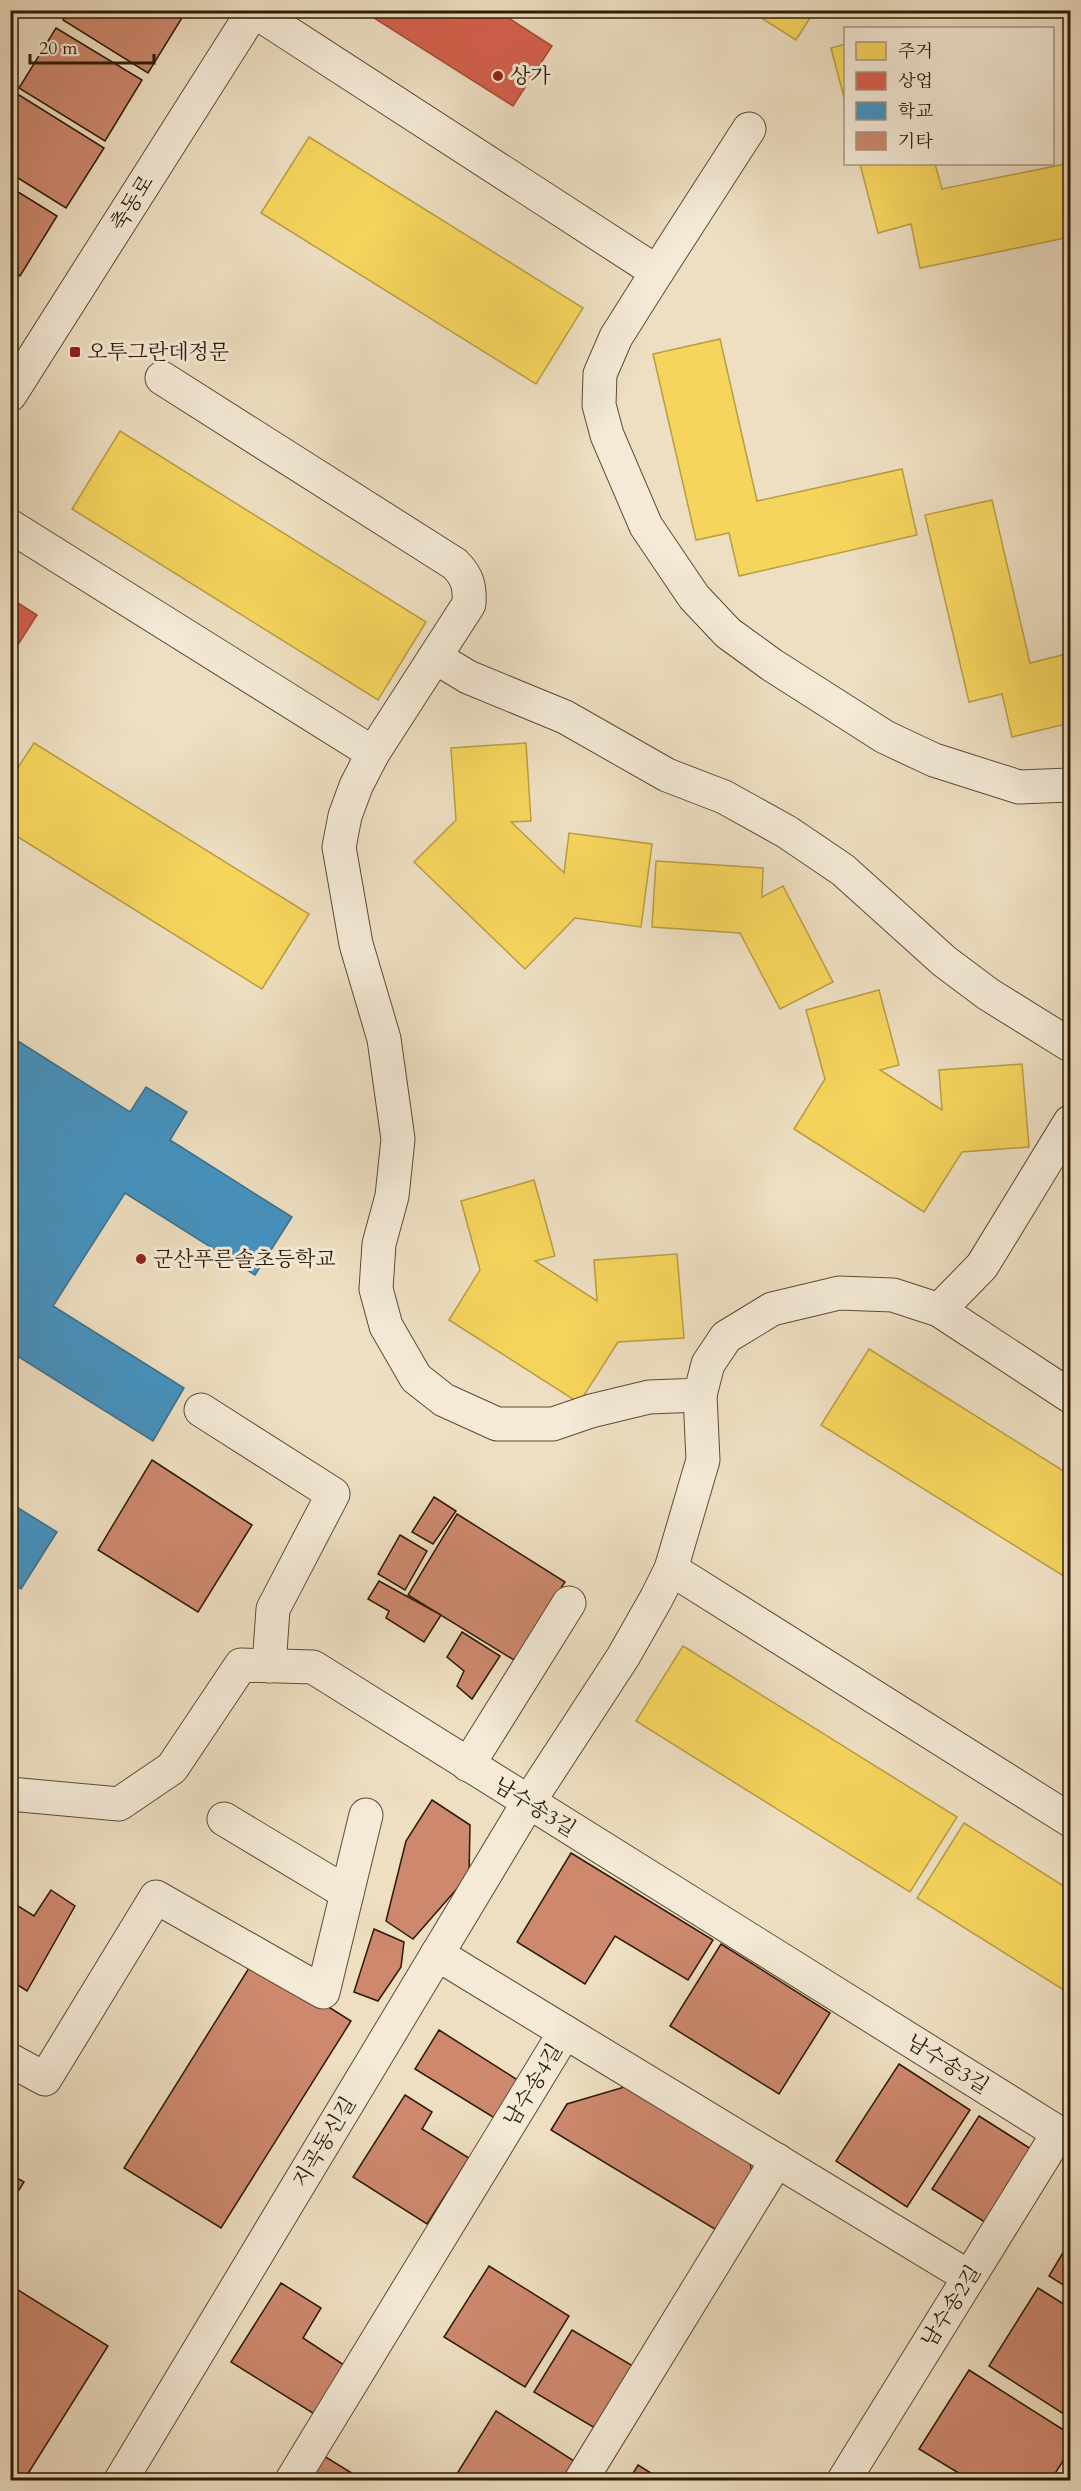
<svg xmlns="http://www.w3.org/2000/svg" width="1081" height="2491" font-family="Cardo,'Noto Serif KR',serif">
	<rect width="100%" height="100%" fill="#eedfc2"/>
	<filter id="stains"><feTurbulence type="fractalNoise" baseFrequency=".00333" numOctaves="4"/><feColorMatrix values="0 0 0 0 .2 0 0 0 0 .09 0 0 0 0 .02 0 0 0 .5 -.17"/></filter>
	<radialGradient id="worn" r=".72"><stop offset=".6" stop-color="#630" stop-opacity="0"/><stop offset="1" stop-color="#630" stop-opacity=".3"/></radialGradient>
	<g fill="#f6d55c" stroke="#b99d42" stroke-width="1.5">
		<polygon points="749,10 815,10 796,40"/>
		<polygon points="846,44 846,105 831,48"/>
		<polygon points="309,137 583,308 536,384 261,213"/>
		<polygon points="1070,163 1070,237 920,268 911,224 878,233 860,164 935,164 942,189"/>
		<polygon points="720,339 757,501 902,469 917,535 739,576 729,533 696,540 653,354"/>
		<polygon points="120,431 426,622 378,700 72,509"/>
		<polygon points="992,500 1030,663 1070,653 1070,723 1012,737 1002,694 969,702 925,515"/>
		<polygon points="34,743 309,914 262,989 10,832 10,780"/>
		<polygon points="526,743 531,821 511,822 564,873 569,833 652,844 641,927 575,918 525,969 414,862 456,820 451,748"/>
		<polygon points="656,861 763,868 762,897 783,886 833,982 780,1009 740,933 652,927"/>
		<polygon points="879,990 899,1065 880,1070 942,1110 939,1070 1022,1064 1029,1147 962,1152 924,1212 794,1129 825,1079 806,1010"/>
		<polygon points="534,1180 555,1256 535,1261 597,1301 594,1260 677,1254 684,1338 618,1342 579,1403 449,1320 480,1270 461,1201"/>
		<polygon points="869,1349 1070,1475 1070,1580 821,1425"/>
		<polygon points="683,1646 957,1817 910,1892 636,1721"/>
		<polygon points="964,1823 1070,1890 1070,1994 917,1898"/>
	</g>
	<g fill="#d6604d" stroke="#a34b37" stroke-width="1.5">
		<polygon points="496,10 552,46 513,106 363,11"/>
		<polygon points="10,598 37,615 10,657"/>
	</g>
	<g fill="#4393c3" stroke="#3c6f8a" stroke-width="1.5">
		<polygon points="10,1036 130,1112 146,1087 187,1112 170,1140 292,1217 255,1275 125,1193 53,1306 184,1388 153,1441 19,1357 10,1370"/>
		<polygon points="10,1503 57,1532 21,1589 10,1582"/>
	</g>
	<g fill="#cd886e" stroke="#2c1b05" stroke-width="1.5">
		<polygon points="69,10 181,10 185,13 148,73 63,20"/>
		<polygon points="56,28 142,80 105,141 19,88"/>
		<polygon points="19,95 104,148 66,208 10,173 10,108"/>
		<polygon points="10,187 57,216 20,276 10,270"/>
		<polygon points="152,1460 252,1525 198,1612 98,1550"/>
		<polygon points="434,1497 456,1511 433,1544 412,1532"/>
		<polygon points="457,1514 565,1582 514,1660 408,1595"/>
		<polygon points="400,1535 427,1551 405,1590 378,1574"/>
		<polygon points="379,1581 441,1615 424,1642 386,1618 389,1611 368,1599"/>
		<polygon points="462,1632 500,1656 472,1699 457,1686 464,1671 447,1657"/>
		<polygon points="432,1800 470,1825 469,1875 413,1939 386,1921 406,1841"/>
		<polygon points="571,1853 713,1940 688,1980 615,1936 585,1984 517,1942"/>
		<polygon points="51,1890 75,1906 27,1991 10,1980 10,1901 34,1916"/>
		<polygon points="374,1929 404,1942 401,1967 378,2001 354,1992"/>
		<polygon points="721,1944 830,2013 779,2094 670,2026"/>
		<polygon points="254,1960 351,2021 221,2228 124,2168"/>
		<polygon points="439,2030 524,2084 501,2122 415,2069"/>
		<polygon points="899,2064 970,2110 907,2207 836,2161"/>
		<polygon points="631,2085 749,2156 755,2193 728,2237 551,2130 567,2104"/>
		<polygon points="405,2095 432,2112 422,2129 469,2158 427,2224 353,2177"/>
		<polygon points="979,2116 1042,2156 996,2229 932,2189"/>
		<polygon points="10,2174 24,2182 10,2204"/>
		<polygon points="1070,2241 1070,2289 1049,2276"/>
		<polygon points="489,2266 569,2316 525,2387 444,2337"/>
		<polygon points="281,2283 321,2308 303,2338 347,2367 316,2415 231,2362"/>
		<polygon points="10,2285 108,2346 24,2480 10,2480"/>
		<polygon points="1038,2288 1070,2308 1070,2418 989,2366"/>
		<polygon points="572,2330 638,2369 600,2431 534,2392"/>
		<polygon points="969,2370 1070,2434 1070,2450 1051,2480 970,2480 919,2449"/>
		<polygon points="496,2411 574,2461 561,2480 461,2480 455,2477"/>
		<polygon points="324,2456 363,2480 309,2480"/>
		<polygon points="638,2465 662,2480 629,2480"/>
	</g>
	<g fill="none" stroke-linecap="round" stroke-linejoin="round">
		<g stroke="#5c4c34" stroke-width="35">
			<g id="minor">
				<polyline points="254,11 657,272 616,337 600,374 599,405 607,435 646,526 694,597 728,633 772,665 885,737 934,760 1019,787 1070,785"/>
				<polyline points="657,272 749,129"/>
				<path d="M162,378L455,564C468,577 470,587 469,604L373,753"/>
				<polyline points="10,395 254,10"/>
				<polyline points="10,526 373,753 356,786 345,816 339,847 356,944 384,1039 398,1139 392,1196 379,1244 376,1289 386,1326 416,1378 444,1400 497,1424 553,1424 591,1411 649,1397 700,1395 708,1364 726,1337 772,1309 839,1293 893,1295 939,1310 1070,1396"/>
				<polyline points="435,657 468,677 565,717 667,775 724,797 787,832 843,870 944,961 988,994 1070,1045"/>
				<polyline points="939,1310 982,1266 1070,1122"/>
				<polyline points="201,1410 333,1494 273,1609 269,1666"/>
				<polyline points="671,1569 1070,1820"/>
				<polyline points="468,1765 569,1603"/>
				<polyline points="10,1794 119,1804 172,1768 241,1665 313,1667 1070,2140"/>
				<polyline points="224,1819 347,1893"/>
				<polyline points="437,1954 565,2032"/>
				<polyline points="10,2060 45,2079 156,1897 323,1992 366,1815"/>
				<polyline points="121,2480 528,1803 623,1657 656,1599 671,1569 703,1460 700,1395"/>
				<polyline points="292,2480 565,2032 969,2277"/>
				<polyline points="581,2480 777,2160"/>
				<polyline points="844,2480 1059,2132"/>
			</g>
		</g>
		<use href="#minor" stroke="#f4ead7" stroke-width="33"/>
	</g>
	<g fill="#8f2418" stroke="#f4ead7" stroke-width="2">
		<circle cx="498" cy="76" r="6"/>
		<rect x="69" y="346" width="12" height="12" rx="3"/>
		<circle cx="141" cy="1259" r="6"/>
	</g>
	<g text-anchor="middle" stroke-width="6" stroke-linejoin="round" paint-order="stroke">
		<g font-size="21" fill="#2c1b05" stroke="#f4ead7" text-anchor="start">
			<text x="510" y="83">상가</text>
			<text x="87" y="359">오투그란데정문</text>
			<text x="153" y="1266">군산푸른솔초등학교</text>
		</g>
		<g font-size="21" fill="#2c1b05" stroke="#f4ead7">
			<text transform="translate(132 203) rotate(-58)" y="7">축동로</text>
			<text transform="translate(535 1807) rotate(32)" y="7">남수송3길</text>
			<text transform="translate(948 2064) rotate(32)" y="7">남수송3길</text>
			<text transform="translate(533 2085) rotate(-59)" y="7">남수송4길</text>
			<text transform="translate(324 2142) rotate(-59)" y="7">지곡동신길</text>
			<text transform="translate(951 2306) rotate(-58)" y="7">남수송2길</text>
		</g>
	</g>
	<rect width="1081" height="2491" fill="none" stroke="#eedfc2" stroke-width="36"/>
	<rect x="12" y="12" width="1057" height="2467" fill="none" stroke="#2c1b05" stroke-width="3"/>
	<rect x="18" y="18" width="1045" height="2455" fill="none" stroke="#2c1b05" stroke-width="1.5"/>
	<rect x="844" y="27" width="210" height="138" fill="#f4ead7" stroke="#a49783" stroke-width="1.5"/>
	<rect x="856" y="42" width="30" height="18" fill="#f6d55c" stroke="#a49783" stroke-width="1.5"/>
	<text x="898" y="57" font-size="18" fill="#2c1b05">주거</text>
	<rect x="856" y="72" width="30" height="18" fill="#d6604d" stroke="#a49783" stroke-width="1.5"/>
	<text x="898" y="87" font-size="18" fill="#2c1b05">상업</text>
	<rect x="856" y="102" width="30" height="18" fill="#4393c3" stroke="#a49783" stroke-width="1.5"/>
	<text x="898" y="117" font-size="18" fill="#2c1b05">학교</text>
	<rect x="856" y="132" width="30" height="18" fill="#cd886e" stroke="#a49783" stroke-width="1.5"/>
	<text x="898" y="147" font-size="18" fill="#2c1b05">기타</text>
	<path d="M30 54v9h124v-9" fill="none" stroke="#2c1b05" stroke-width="3"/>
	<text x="39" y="54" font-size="18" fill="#2c1b05" stroke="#f4ead7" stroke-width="4.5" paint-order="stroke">20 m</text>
	<rect width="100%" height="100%" filter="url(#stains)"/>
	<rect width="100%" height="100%" fill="url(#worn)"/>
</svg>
